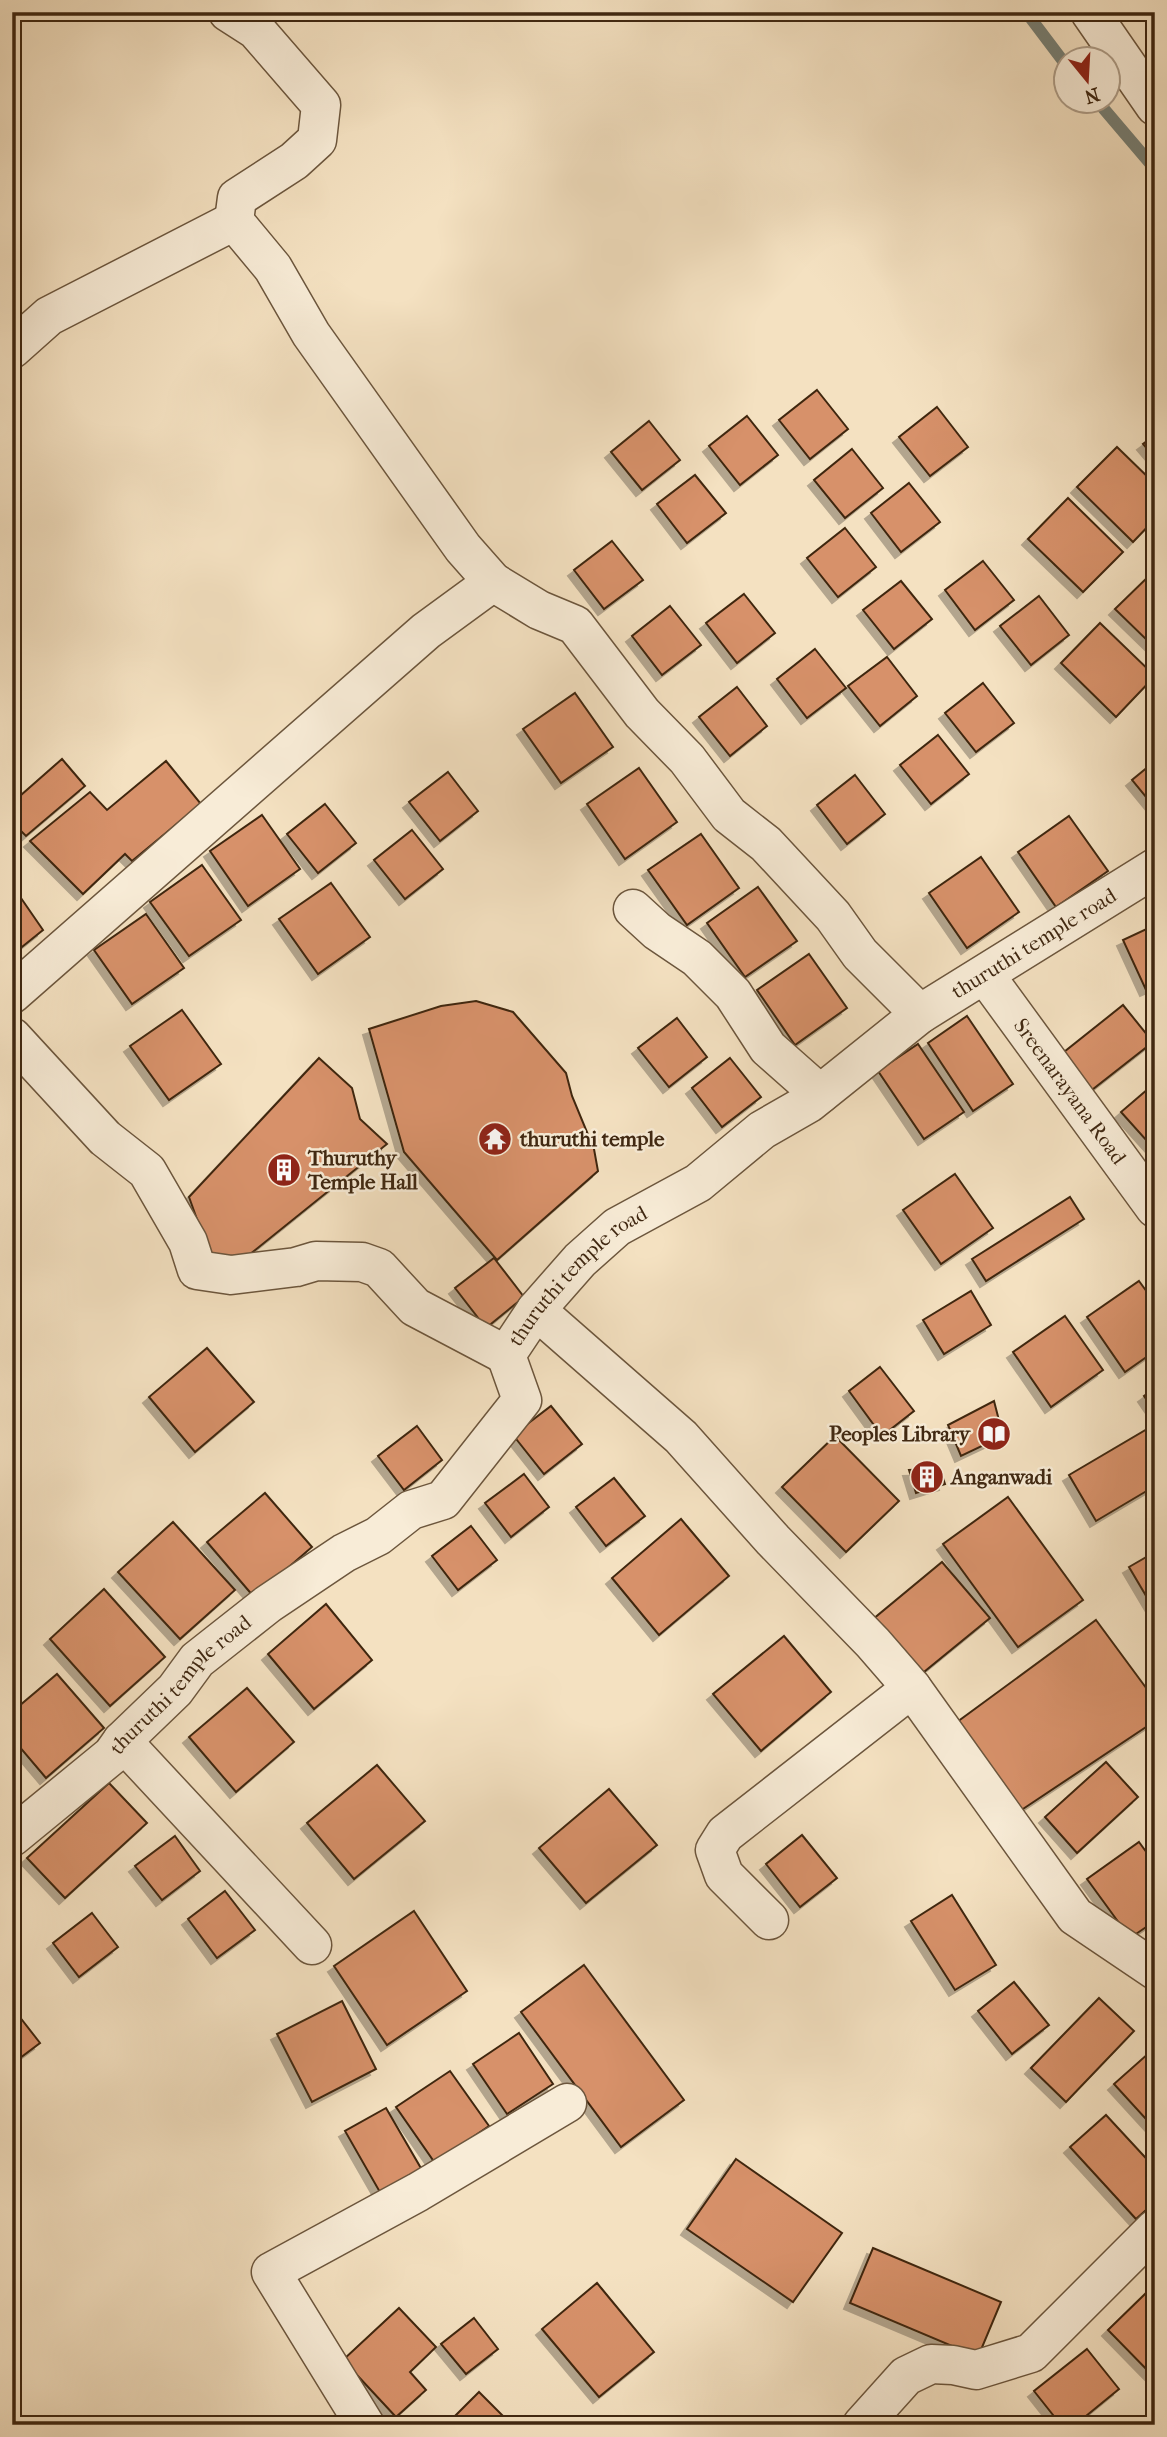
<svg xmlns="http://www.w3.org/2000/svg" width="1167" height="2437" font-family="'IM FELL French Canon',serif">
	<defs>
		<filter id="shadow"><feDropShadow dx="-6" dy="6" stdDeviation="0" flood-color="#0004"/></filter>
	</defs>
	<rect width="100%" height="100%" fill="#f4e1c1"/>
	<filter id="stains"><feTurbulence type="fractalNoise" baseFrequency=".00286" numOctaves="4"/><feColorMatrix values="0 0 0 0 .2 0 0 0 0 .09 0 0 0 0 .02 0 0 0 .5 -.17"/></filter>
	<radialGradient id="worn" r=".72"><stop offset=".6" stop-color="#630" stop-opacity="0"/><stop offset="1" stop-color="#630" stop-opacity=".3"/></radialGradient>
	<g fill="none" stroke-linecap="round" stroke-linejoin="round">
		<g stroke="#778076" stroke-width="12">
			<polyline points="1026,12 1066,65"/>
			<polyline points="1098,102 1155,169"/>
		</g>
	</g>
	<g fill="#d7916a" stroke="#3f2711" stroke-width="2" filter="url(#shadow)">
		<polygon points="817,390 848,429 810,459 779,420"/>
		<polygon points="937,407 968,447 930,476 899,437"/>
		<polygon points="747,416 778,455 740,485 709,446"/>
		<polygon points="649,421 680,460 642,490 611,452"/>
		<polygon points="1155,435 1155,458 1143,444"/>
		<polygon points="1117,447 1155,484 1155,519 1133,542 1077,487"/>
		<polygon points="852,449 883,488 845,518 814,480"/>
		<polygon points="695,475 726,513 687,543 657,504"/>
		<polygon points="909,483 940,522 901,552 871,513"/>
		<polygon points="1068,498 1123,552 1083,592 1028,539"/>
		<polygon points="845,528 876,567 838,597 807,558"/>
		<polygon points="612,541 643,580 604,609 574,570"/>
		<polygon points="983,561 1014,600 975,630 945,590"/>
		<polygon points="1155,570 1155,648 1115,609"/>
		<polygon points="901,581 932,619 894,649 863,610"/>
		<polygon points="744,594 775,633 737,663 706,623"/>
		<polygon points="1039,596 1069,635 1031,665 1000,626"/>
		<polygon points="670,606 701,645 662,675 632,636"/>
		<polygon points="1100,623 1155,676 1116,717 1061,663"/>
		<polygon points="815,649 846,688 807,718 777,679"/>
		<polygon points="887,657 917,696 880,726 848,686"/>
		<polygon points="983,683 1014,723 976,752 945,713"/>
		<polygon points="737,687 767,726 730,756 699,717"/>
		<polygon points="575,693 613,747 561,783 523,729"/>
		<polygon points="938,735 969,774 931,804 900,765"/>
		<polygon points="62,759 85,786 26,836 12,822 12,803"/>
		<polygon points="166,761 201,804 132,861 125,854 83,894 30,841 90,792 107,810"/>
		<polygon points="1155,761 1155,808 1132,780"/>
		<polygon points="639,768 677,822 625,859 587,804"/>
		<polygon points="448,772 478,811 440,841 409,802"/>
		<polygon points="855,775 885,814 847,844 817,805"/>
		<polygon points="325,804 356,843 318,873 287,834"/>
		<polygon points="262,815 300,869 248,906 210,851"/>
		<polygon points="1069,816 1108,871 1056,907 1018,852"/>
		<polygon points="412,830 443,869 405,899 374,860"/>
		<polygon points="701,834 739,888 687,925 648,870"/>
		<polygon points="981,857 1019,912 967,948 929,893"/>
		<polygon points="202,865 241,920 189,956 150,902"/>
		<polygon points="331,883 370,937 318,974 279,919"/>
		<polygon points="12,885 43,930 12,955"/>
		<polygon points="758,887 797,941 745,977 707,923"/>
		<polygon points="146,914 184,968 132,1004 94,950"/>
		<polygon points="1155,925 1155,986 1146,990 1123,940"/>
		<polygon points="809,954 847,1008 795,1045 757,990"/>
		<polygon points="476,1001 513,1012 566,1073 572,1096 594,1149 598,1171 497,1260 404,1152 369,1029 441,1006"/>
		<polygon points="1123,1005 1153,1042 1088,1093 1059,1056"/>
		<polygon points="182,1010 221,1064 169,1100 130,1046"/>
		<polygon points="967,1016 1013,1084 973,1111 928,1043"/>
		<polygon points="677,1018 707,1057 669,1087 638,1048"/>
		<polygon points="918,1044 964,1112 924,1139 878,1071"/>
		<polygon points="319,1058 352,1088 360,1119 387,1144 244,1259 212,1261 189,1197"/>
		<polygon points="730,1058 761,1097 722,1127 692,1088"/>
		<polygon points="1155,1083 1155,1150 1121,1112"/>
		<polygon points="955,1174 993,1228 941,1264 903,1210"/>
		<polygon points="1070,1197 1084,1219 986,1281 972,1259"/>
		<polygon points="494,1258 524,1297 486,1328 455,1288"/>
		<polygon points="1139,1281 1155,1303 1155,1351 1125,1372 1087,1317"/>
		<polygon points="971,1291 991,1325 944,1354 923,1320"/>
		<polygon points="1065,1316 1103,1370 1051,1407 1013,1352"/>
		<polygon points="207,1348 254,1402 195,1452 149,1397"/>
		<polygon points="880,1367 914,1411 882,1436 849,1391"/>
		<polygon points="1155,1388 1155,1412 1144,1396"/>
		<polygon points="994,1401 1003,1436 961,1456 948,1425"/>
		<polygon points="551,1406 582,1444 544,1474 513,1435"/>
		<polygon points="1154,1425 1155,1486 1096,1521 1069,1475"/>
		<polygon points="417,1426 442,1460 404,1490 378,1456"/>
		<polygon points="835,1436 899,1501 846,1552 782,1487"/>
		<polygon points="940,1469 945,1484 916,1493 909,1470"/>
		<polygon points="524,1474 549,1507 511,1537 485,1503"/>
		<polygon points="614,1478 645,1516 606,1546 576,1507"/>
		<polygon points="265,1493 312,1547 254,1597 207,1542"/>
		<polygon points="1008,1497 1083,1600 1018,1647 943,1544"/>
		<polygon points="681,1519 729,1576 659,1635 612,1578"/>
		<polygon points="173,1522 235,1590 180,1639 118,1572"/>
		<polygon points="471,1526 497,1560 458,1590 432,1556"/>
		<polygon points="1155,1552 1155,1611 1129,1567"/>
		<polygon points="942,1562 990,1618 919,1676 872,1620"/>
		<polygon points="104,1589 165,1657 110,1706 50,1639"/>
		<polygon points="326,1604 372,1660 314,1709 268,1654"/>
		<polygon points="1096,1620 1155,1700 1155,1721 1014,1815 953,1725"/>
		<polygon points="784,1636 831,1692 761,1751 713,1694"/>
		<polygon points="57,1674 104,1728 46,1778 12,1738 12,1712"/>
		<polygon points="247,1688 294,1742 236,1792 189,1737"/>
		<polygon points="1106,1762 1138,1797 1077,1853 1045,1817"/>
		<polygon points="377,1765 425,1821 354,1879 307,1823"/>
		<polygon points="109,1783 147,1823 65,1898 27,1858"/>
		<polygon points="609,1789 657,1845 586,1903 539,1848"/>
		<polygon points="802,1835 837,1878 800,1907 766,1864"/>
		<polygon points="175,1836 200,1871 162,1900 135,1866"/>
		<polygon points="1139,1842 1155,1864 1155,1921 1130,1938 1087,1879"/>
		<polygon points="225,1891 255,1930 217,1958 188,1919"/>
		<polygon points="952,1895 996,1965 955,1990 911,1921"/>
		<polygon points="414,1911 467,1991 387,2045 334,1966"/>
		<polygon points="92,1913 118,1947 79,1977 53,1943"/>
		<polygon points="584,1965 684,2100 621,2147 521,2012"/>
		<polygon points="1014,1982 1049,2025 1012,2054 978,2011"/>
		<polygon points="1099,1998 1134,2031 1066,2102 1031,2068"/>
		<polygon points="342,2001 376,2069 312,2102 277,2034"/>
		<polygon points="12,2007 40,2043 12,2064"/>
		<polygon points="519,2033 553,2084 507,2114 473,2064"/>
		<polygon points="1150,2052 1155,2057 1155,2129 1114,2084"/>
		<polygon points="450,2071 489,2126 435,2163 396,2107"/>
		<polygon points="386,2108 422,2170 381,2194 345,2131"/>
		<polygon points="1106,2115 1155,2168 1155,2202 1136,2219 1070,2147"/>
		<polygon points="736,2159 842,2233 793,2302 687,2229"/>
		<polygon points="873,2248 1001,2302 978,2357 850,2303"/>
		<polygon points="597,2283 654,2352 599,2397 542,2329"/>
		<polygon points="1145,2294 1155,2304 1155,2378 1108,2330"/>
		<polygon points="399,2308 436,2347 410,2372 426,2390 396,2417 343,2360"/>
		<polygon points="474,2318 498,2349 466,2374 441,2344"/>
		<polygon points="1087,2349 1119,2389 1075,2425 1061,2425 1034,2391"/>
		<polygon points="479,2392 512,2425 446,2425"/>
	</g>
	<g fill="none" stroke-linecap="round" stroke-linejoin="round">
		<g stroke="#6c563d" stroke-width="41">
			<g id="street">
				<polyline points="228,12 256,30 321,105 317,140 294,161 237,198 234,221 273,268 311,334 463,548 493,582 539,610 575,625 642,713 687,759 729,815 766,844 833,916 860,954 920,1014"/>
				<polyline points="1090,12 1155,106"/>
				<polyline points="12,349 49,316 234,221"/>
				<polyline points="633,909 657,931 697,958 733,994 768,1048 820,1094"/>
				<path id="s1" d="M985,975L1155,1208"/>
				<polyline points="12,994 426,631 493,582"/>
				<polyline points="12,1037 105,1138 147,1171 188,1242 197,1270 231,1275 296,1267 316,1261 362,1262 379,1268 415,1307 506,1355"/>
				<polyline points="536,1310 681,1437 773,1540 873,1643 912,1688 1075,1916 1155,1970"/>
				<polyline points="122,1741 312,1945"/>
				<path id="s2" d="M12,1837L112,1755L122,1741L175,1690L197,1660L268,1604L344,1553L378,1536L411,1510L443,1500L522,1400L506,1355L536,1310L580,1260L617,1227L698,1183L762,1130L809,1103L920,1014L1155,868"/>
				<polyline points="769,1920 724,1875 715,1850 725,1834 912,1688"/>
				<polyline points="365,2425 271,2272 418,2192 567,2103"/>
				<polyline points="862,2425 906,2376 931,2364 953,2365 976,2370 1031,2353 1155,2229"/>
			</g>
		</g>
		<use href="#street" stroke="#f8ecd7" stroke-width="38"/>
	</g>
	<defs>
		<g id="temple-disc" transform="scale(1.75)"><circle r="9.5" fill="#8f2418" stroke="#f8ecd7"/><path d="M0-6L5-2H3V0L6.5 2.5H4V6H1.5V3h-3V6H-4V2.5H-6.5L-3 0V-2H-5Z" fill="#fff"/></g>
		<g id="building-disc" transform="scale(1.75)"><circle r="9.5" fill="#8f2418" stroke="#f8ecd7"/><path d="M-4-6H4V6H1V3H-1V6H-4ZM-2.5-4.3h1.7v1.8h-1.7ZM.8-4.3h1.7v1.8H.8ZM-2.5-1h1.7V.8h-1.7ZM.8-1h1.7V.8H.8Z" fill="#fff"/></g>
		<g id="library-disc" transform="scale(1.75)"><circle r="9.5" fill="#8f2418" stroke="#f8ecd7"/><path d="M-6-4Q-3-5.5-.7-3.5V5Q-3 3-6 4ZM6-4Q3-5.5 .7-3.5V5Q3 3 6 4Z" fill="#fff"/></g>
	</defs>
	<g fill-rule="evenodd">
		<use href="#temple-disc" x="495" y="1139"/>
		<use href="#building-disc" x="284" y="1170"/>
		<use href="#library-disc" x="994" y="1434"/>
		<use href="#building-disc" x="927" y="1477"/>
	</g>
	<g text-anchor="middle" stroke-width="5" stroke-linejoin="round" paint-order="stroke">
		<g font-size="21" fill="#3f2711" stroke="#f8ecd7">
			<text dy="7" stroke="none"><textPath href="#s2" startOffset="1404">thuruthi temple road</textPath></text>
			<text dy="7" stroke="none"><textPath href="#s1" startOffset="144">Sreenarayana Road</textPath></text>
			<text dy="7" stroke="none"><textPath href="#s2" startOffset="836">thuruthi temple road</textPath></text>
			<text dy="7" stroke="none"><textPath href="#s2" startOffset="228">thuruthi temple road</textPath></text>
		</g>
		<g font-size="21" font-weight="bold" fill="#3f2711" stroke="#f8ecd7" text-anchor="start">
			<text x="520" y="1146">thuruthi temple</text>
			<text x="308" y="1165">Thuruthy<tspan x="308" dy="24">Temple Hall</tspan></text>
			<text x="970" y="1441" text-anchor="end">Peoples Library</text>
			<text x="951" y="1484">Anganwadi</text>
		</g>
	</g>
	<rect width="1167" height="2437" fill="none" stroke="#f4e1c1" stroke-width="42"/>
	<rect x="14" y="14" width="1139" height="2409" fill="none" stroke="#3f2711" stroke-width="3.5"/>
	<rect x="21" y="21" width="1125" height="2395" fill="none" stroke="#3f2711" stroke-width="2"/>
	<g transform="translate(1087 80) rotate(162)"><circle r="33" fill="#f8ecd7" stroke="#ae9d88" stroke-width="2"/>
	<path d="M0-5L12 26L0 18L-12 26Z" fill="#8f2418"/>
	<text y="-10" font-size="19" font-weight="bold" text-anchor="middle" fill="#3f2711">N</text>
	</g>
	<rect width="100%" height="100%" filter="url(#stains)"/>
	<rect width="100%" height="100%" fill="url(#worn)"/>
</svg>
